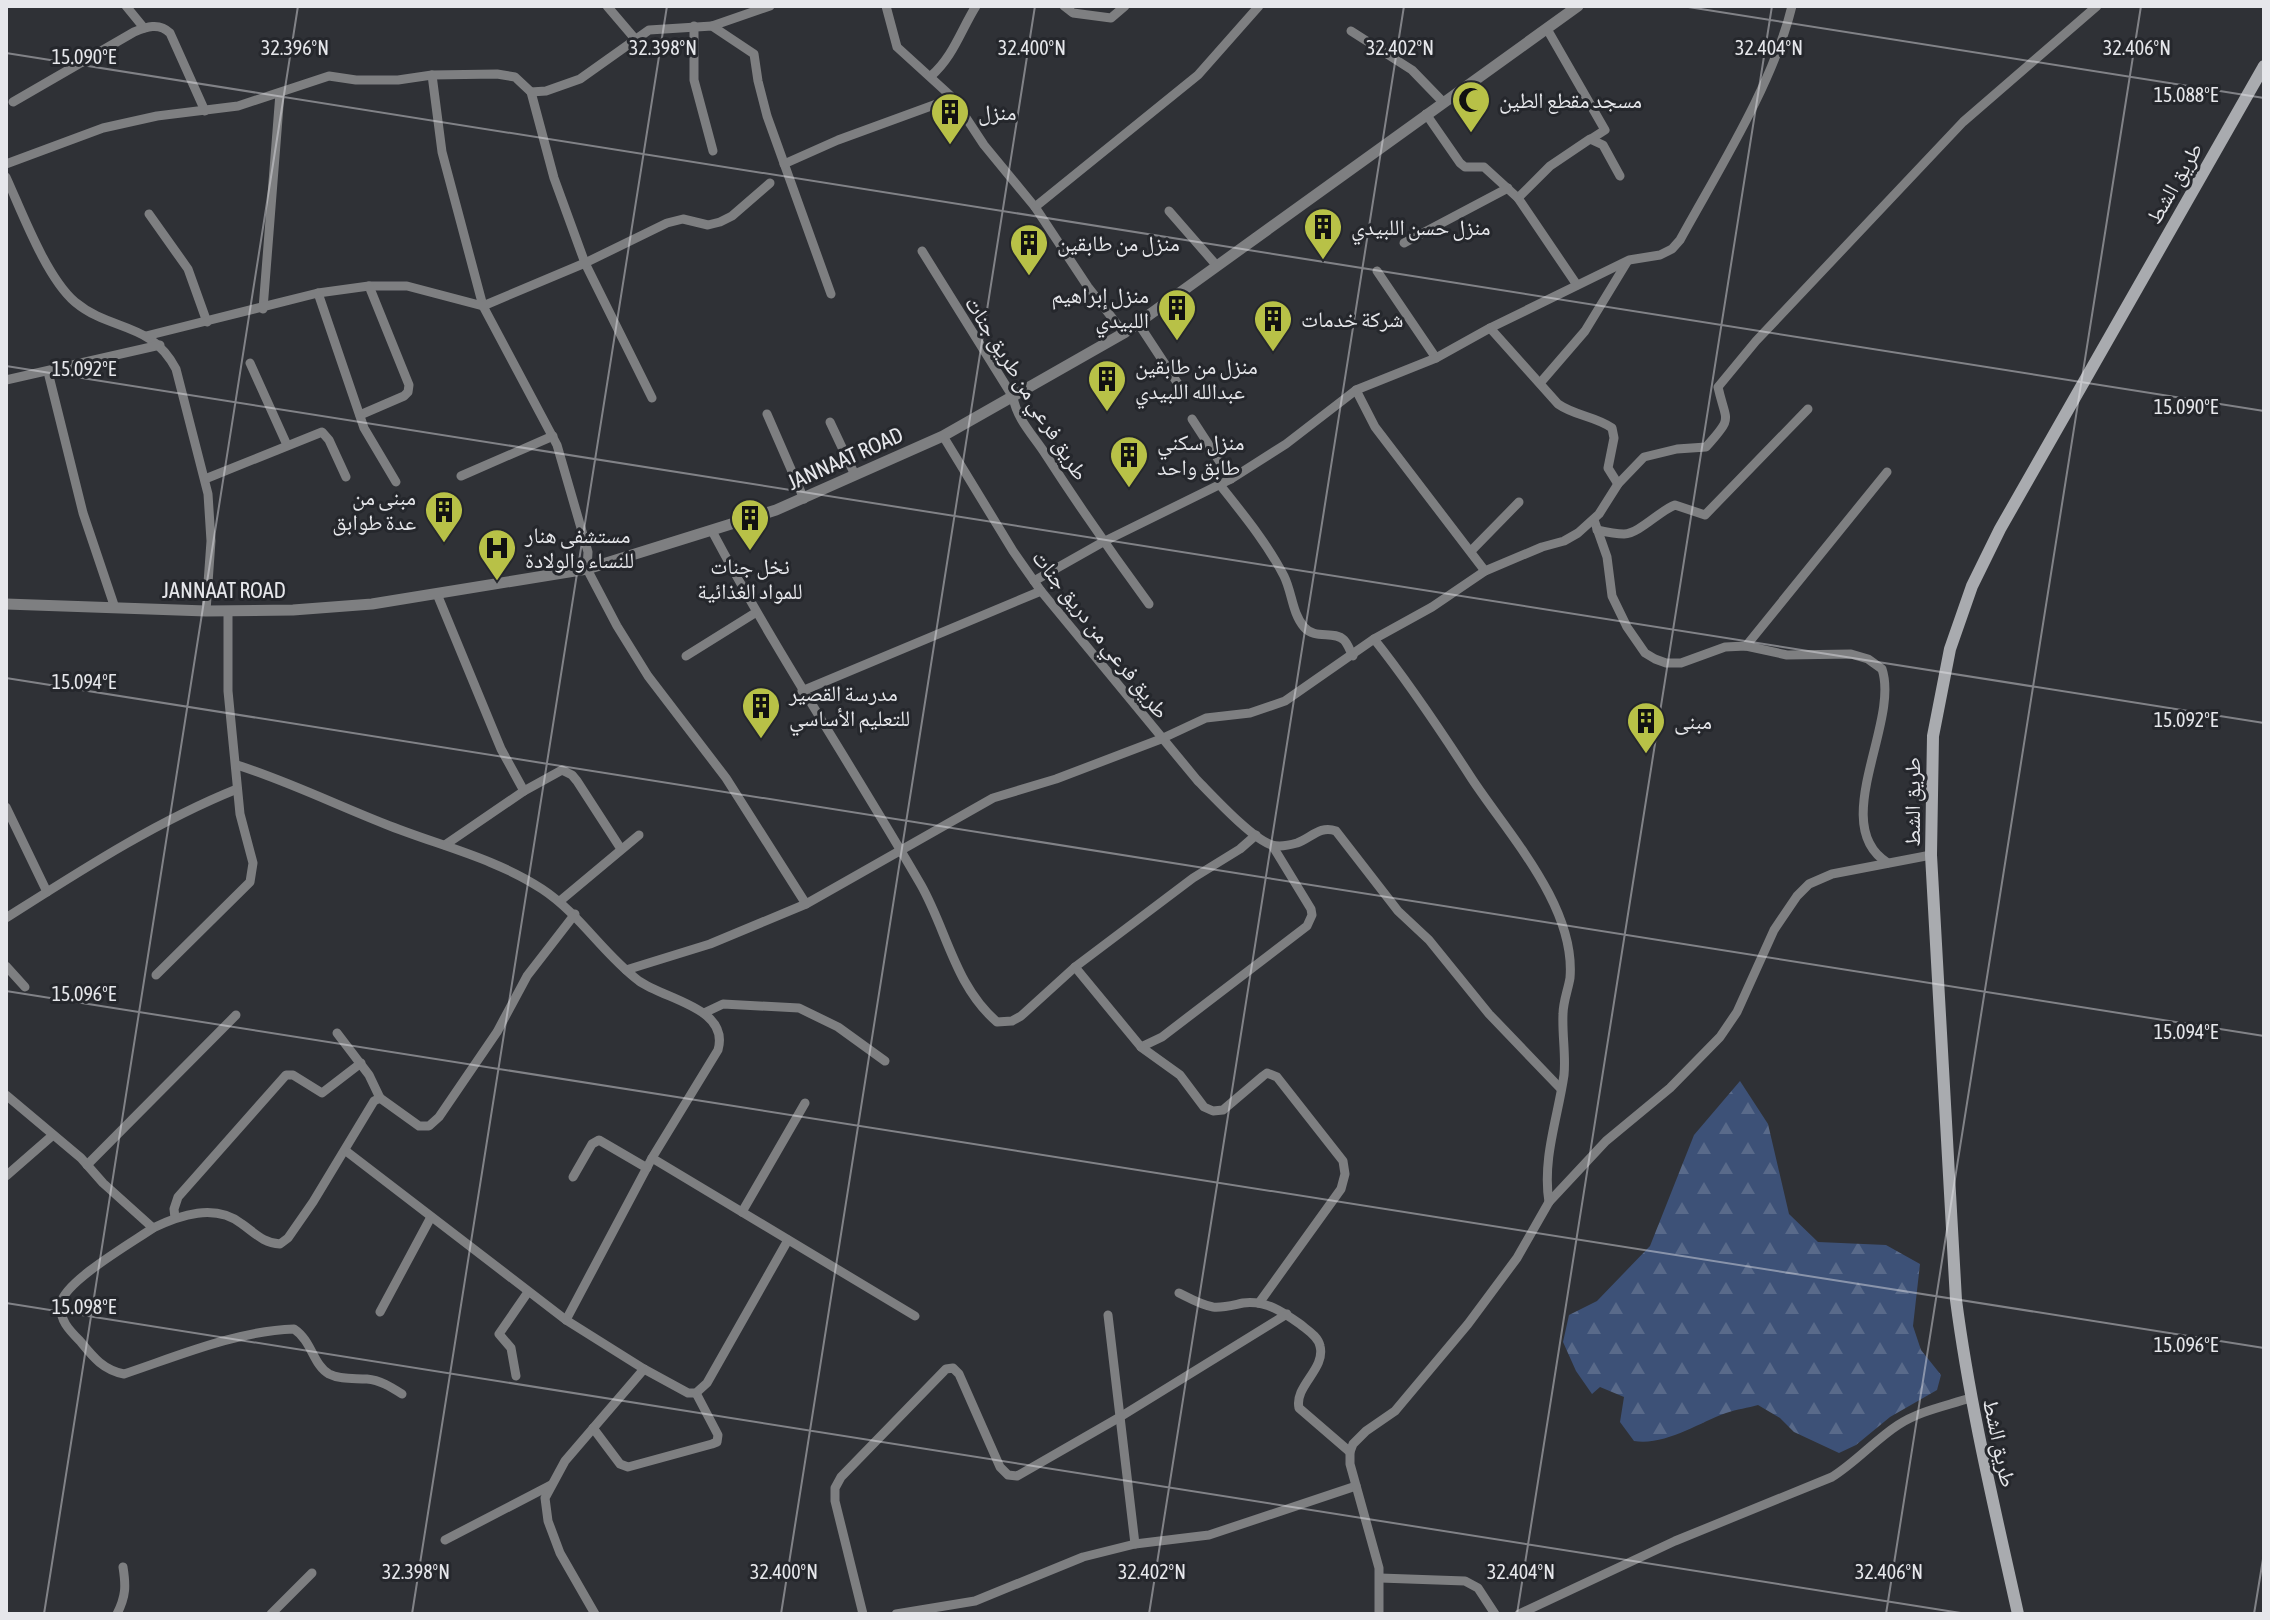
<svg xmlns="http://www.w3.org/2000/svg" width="2270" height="1620" font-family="'Asap Condensed','Noto Naskh Arabic',sans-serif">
	<defs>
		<pattern id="forest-firs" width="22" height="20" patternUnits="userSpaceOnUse" patternTransform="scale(2)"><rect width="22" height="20" fill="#3d5177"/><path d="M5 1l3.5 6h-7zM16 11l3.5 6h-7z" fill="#596a8a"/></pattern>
	</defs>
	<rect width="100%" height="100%" fill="#2f3136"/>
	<path fill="url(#forest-firs)" d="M1740,1081L1768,1124L1789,1214L1818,1242L1886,1245L1920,1264L1913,1326L1921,1350L1941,1375L1937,1390L1890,1417L1856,1445L1839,1453L1794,1432L1780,1418L1758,1405C1748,1408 1737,1409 1726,1413C1698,1423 1665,1446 1634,1441L1620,1422L1624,1397L1600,1387L1592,1394L1576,1371L1563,1342L1569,1315L1597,1301L1650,1246L1694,1135Z"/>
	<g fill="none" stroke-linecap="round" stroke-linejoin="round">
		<g stroke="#7e7f81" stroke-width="9">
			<polyline points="126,6 144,28"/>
			<polyline points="607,6 636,40"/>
			<polyline points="886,6 897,47 953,98 984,145 1035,207 1088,287 1124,333"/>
			<polyline points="1064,6 1073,13 1111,18 1125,6"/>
			<polyline points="694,26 694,80 713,151"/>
			<polyline points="712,26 770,6"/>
			<polyline points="1547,29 1605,130 1591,139"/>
			<polyline points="1351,31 1412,70 1443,102"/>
			<polyline points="432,75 442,152 483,306 557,445 588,552 587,569 617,626 648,676 726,778 806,904"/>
			<path d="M931,76C953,57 961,30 976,6"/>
			<polyline points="531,92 554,178 585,263 652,398"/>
			<path d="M13,102L134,32C146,27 159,22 170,33L205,111"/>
			<polyline points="1426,114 1460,163 1465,167 1484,167 1518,198 1577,285"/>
			<polyline points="6,164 103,128 157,116 238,106 329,76 356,80 398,80 432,75 497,74 515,77 531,92 546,91 580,79 649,30 712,26 754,54 758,81 767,116 831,294"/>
			<polyline points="784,164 838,140 953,98"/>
			<path d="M6,177C22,212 46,277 75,302C111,332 151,321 176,369L208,494L211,541L206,611"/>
			<polyline points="1518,198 1550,166 1590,139 1603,145 1620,176"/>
			<polyline points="1035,207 1198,75 1259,6"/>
			<polyline points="1169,211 1217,266"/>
			<polyline points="149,214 188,269 207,322"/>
			<polyline points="1404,243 1508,188"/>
			<path d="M922,251L1013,397C1017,420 1034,436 1046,455C1079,506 1113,555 1149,604"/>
			<polyline points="1377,271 1436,358"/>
			<polyline points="318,293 364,428 396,482"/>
			<polyline points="263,309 280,93"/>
			<polyline points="1138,323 1184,393"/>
			<path d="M1490,328L1558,404C1575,416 1595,416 1612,428L1614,438L1608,468L1618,484"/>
			<polyline points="146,336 318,293 369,286 407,286 483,306 585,263 667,223 683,219 708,225 720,222 732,216 770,183"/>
			<polyline points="250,363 287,445"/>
			<polyline points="48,372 83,513 115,608"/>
			<polyline points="6,380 160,345"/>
			<polyline points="1541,382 1585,331 1627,262"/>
			<polyline points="1356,390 1375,427 1485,571"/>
			<polyline points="767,414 804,499"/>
			<polyline points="360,415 404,396 408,392 409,385 369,286"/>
			<polyline points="1192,419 1231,479"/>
			<polyline points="830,422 855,475"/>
			<path d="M943,436L1013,551L1041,591L1197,780C1212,795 1252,839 1272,845C1279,847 1290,845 1297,843C1311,838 1320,825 1336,831L1398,911L1429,940L1489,1014L1561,1089"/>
			<polyline points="461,476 553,436"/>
			<polyline points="205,479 322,432 329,440 346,477"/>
			<path d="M1220,485C1243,514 1267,543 1284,576C1292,592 1292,613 1304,627C1315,640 1334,630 1344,640C1348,644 1350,651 1353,656"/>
			<path d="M1594,520L1607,557L1612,596L1627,627L1645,653L1655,659L1666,663H1681L1725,647L1746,646L1787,655L1851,654L1868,659L1882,669C1900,723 1827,826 1888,863"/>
			<path d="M1597,530C1606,532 1615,534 1624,534C1640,533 1659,511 1675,505L1705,515L1808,409"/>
			<path d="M712,531C776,652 852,766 921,885C947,931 955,986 997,1022L1012,1021L1021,1016L1075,967L1193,878L1240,849L1256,835"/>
			<polyline points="1471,551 1519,502"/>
			<path d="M1034,581L1103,542L1231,479L1286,444L1356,390L1436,358L1490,328L1629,260L1660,255L1672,249L1680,240C1719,169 1773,84 1792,6"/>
			<polyline points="437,594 501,749 524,791 445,845"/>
			<path d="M1374,639C1410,684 1441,731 1472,779C1509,835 1576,907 1570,978C1568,990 1563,1002 1563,1014C1562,1035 1566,1055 1564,1075C1558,1117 1542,1159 1549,1202"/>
			<polyline points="1746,646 1887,472"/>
			<polyline points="686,656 755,613"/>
			<polyline points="802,691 1041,591"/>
			<path d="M237,765C290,782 334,804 385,824C437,845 495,858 542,889C580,914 603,954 639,981C666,1000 730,1008 718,1050L652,1158L566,1320"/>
			<polyline points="524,791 562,770 572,775 577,781 621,849"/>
			<polyline points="6,807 47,892"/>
			<polyline points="560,901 639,835"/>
			<path d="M6,918C80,871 155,822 237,789"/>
			<polyline points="6,966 25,987"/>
			<polyline points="1075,967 1141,1047 1162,1037 1307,926 1312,915 1311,909 1272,845"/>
			<path d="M626,970L710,944L806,904L993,798L1056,779L1161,739L1206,718L1250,713L1285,701L1374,639L1432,607L1485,571L1542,547L1564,541L1578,533L1599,514L1618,484L1644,457L1677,449L1706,447C1734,416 1726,423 1718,387L1756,341L1963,122L2097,6"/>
			<polyline points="156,975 250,882 253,863 240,814 228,691 228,611"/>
			<polyline points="704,1013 723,1004 799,1008 838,1027 885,1061"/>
			<polyline points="337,1033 369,1075 380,1098"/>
			<polyline points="1141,1047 1180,1075 1204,1107 1213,1111 1223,1110 1263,1076 1267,1073 1277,1077 1343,1161 1345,1174 1341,1189 1259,1303"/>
			<path d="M6,1095L81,1158L103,1183L153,1228C180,1215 215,1203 242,1224C255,1233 263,1243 280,1244L288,1238L313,1202L374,1101L380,1098L419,1126H429L439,1117L497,1032L527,976L575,914"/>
			<polyline points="346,1151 566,1320 644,1369 688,1393 696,1393 707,1383 788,1240"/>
			<polyline points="652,1158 915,1316"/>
			<polyline points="87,1165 236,1015"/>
			<polyline points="6,1176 53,1135"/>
			<polyline points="573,1177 592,1144 599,1140 647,1168"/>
			<polyline points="742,1212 805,1103"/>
			<polyline points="175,1218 174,1209 178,1197 286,1075 293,1075 322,1093 361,1063"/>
			<path d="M153,1228C133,1242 65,1281 61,1303C59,1320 69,1330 80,1341C93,1357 103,1370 124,1374C178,1356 236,1331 294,1329C312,1341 313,1365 329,1374C341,1380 354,1378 367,1379C380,1380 391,1387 402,1394"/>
			<path d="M1179,1293C1189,1298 1201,1305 1213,1307C1223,1308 1233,1305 1243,1303C1266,1300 1283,1312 1300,1324C1307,1330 1318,1336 1320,1346C1326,1369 1294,1386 1299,1408L1350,1452"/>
			<polyline points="380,1312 431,1217"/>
			<polyline points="1108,1315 1135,1544"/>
			<polyline points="516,1376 511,1348 499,1334 528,1292"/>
			<polyline points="593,1428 620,1464 628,1467 712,1444 717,1442 718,1435 696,1393"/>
			<polyline points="445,1540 551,1485"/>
			<polyline points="1380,1578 1465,1581 1478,1588 1495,1614"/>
			<path d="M117,1614C126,1596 126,1586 123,1567"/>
			<polyline points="271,1614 312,1573"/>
			<polyline points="595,1614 560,1553 548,1521 545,1498 565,1461 644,1369"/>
			<polyline points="863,1614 835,1501 835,1488 841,1477 946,1369 953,1368 959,1374 1000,1467 1008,1475 1017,1476 1120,1417 1287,1314"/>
			<polyline points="896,1614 975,1601 1083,1557 1135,1544 1209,1535 1356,1486"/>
			<polyline points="1379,1614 1379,1568 1350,1464 1350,1452 1353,1444 1366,1431 1395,1411 1468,1324 1517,1258 1549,1202 1606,1141 1670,1088 1720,1037 1737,1012 1774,930 1797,896 1809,884 1832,874 1931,855"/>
			<path d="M1519,1614L1675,1541L1832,1477C1856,1462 1875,1440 1898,1425C1919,1411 1946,1406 1970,1398"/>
		</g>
		<polyline stroke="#7e7f81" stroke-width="11" points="6,604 206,611 293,610 372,604 587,569 776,510 943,436 1124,333 1578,6"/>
		<path stroke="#a9abaf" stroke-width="12" d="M2018,1614C1995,1510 1970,1407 1956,1300L1931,855L1933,736L1950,649L1972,586L2000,529L2264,66"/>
	</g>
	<path fill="none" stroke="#e6e7eb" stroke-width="2" stroke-opacity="0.45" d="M1682,6L2264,98M6,53L2264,411M6,366L2264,723M6,678L2264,1036M6,991L2264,1348M6,1303L1967,1614M44,1614L298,6M412,1614L667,6M781,1614L1035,6M1149,1614L1404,6M1517,1614L1772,6M1886,1614L2141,6M2254,1614L2264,1553"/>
	<defs>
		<g id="mosque-pin" transform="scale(2)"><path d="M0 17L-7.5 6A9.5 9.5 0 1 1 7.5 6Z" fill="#b8c147" stroke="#25272c"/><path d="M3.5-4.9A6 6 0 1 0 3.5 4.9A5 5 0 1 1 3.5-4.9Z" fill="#111"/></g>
		<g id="building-pin" transform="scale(2)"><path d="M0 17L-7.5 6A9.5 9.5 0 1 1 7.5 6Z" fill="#b8c147" stroke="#25272c"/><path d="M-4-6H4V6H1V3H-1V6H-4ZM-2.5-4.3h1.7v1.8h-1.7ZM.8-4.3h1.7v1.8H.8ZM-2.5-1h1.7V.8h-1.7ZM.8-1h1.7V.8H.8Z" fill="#111"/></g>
		<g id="hospital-pin" transform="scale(2)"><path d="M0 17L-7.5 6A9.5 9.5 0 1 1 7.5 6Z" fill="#b8c147" stroke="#25272c"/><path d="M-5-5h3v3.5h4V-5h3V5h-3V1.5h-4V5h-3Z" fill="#111"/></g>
	</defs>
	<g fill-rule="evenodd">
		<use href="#mosque-pin" x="1471" y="100"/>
		<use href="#building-pin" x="950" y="112"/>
		<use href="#building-pin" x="1323" y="227"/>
		<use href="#building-pin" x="1029" y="243"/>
		<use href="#building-pin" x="1177" y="308"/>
		<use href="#building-pin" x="1273" y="319"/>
		<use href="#building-pin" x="1107" y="379"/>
		<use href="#building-pin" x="1129" y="455"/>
		<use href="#building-pin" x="444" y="510"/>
		<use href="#building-pin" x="750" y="518"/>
		<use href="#hospital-pin" x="497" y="548"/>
		<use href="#building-pin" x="761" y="706"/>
		<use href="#building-pin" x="1646" y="721"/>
	</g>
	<g text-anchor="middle" stroke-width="6" stroke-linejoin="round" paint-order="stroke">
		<g font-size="22" fill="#e6e7eb" stroke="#25272c" text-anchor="start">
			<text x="1499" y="108">مسجد مقطع الطين</text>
			<text x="978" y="120">منزل</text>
			<text x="1351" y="235">منزل حسن اللبيدي</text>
			<text x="1057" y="251">منزل من طابقين</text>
			<text x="1149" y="303" text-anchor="end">منزل إبراهيم<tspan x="1149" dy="25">اللبيدي</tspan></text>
			<text x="1301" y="327">شركة خدمات</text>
			<text x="1135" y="374">منزل من طابقين<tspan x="1135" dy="25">عبدالله اللبيدي</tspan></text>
			<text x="1157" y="450">منزل سكني<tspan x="1157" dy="25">طابق واحد</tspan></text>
			<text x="416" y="505" text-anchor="end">مبنى من<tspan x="416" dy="25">عدة طوابق</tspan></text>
			<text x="525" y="543">مستشفى هنار<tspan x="525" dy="25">للنساء والولادة</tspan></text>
			<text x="750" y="574" text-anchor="middle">نخل جنات<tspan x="750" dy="25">للمواد الغذائية</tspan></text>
			<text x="789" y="701">مدرسة القصير<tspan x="789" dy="25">للتعليم الأساسي</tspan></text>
			<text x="1674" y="729">مبنى</text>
		</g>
		<g font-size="22" fill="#e6e7eb" stroke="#25272c">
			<text transform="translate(2174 183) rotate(-60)" y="8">طريق الشط</text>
			<text transform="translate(1027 388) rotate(58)" y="8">طريق فرعي من طريق جنات</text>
			<text transform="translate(845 458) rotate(-24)" y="8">JANNAAT ROAD</text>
			<text x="224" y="598">JANNAAT ROAD</text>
			<text transform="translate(1101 634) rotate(52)" y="8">طريق فرعي من دريق جنات</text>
			<text transform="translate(1912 802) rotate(-90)" y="8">طريق الشط</text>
			<text transform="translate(2000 1443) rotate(78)" y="8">طريق الشط</text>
		</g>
	</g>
	<g font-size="20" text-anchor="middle" fill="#e6e7eb" stroke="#25272c" stroke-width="6" stroke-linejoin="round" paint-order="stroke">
		<text x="295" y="55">32.396°N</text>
		<text x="663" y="55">32.398°N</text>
		<text x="1032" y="55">32.400°N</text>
		<text x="1400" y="55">32.402°N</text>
		<text x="1769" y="55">32.404°N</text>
		<text x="2137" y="55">32.406°N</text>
		<text x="84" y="64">15.090°E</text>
		<text x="2186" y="102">15.088°E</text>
		<text x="84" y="376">15.092°E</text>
		<text x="2186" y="414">15.090°E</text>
		<text x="84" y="689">15.094°E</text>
		<text x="2186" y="727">15.092°E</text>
		<text x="84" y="1001">15.096°E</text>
		<text x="2186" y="1039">15.094°E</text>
		<text x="84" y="1314">15.098°E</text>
		<text x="2186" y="1352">15.096°E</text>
		<text x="416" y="1579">32.398°N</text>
		<text x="784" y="1579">32.400°N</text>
		<text x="1152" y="1579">32.402°N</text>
		<text x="1521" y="1579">32.404°N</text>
		<text x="1889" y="1579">32.406°N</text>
	</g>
	<rect width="2270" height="1620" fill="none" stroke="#e6e7eb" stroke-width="16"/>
</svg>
